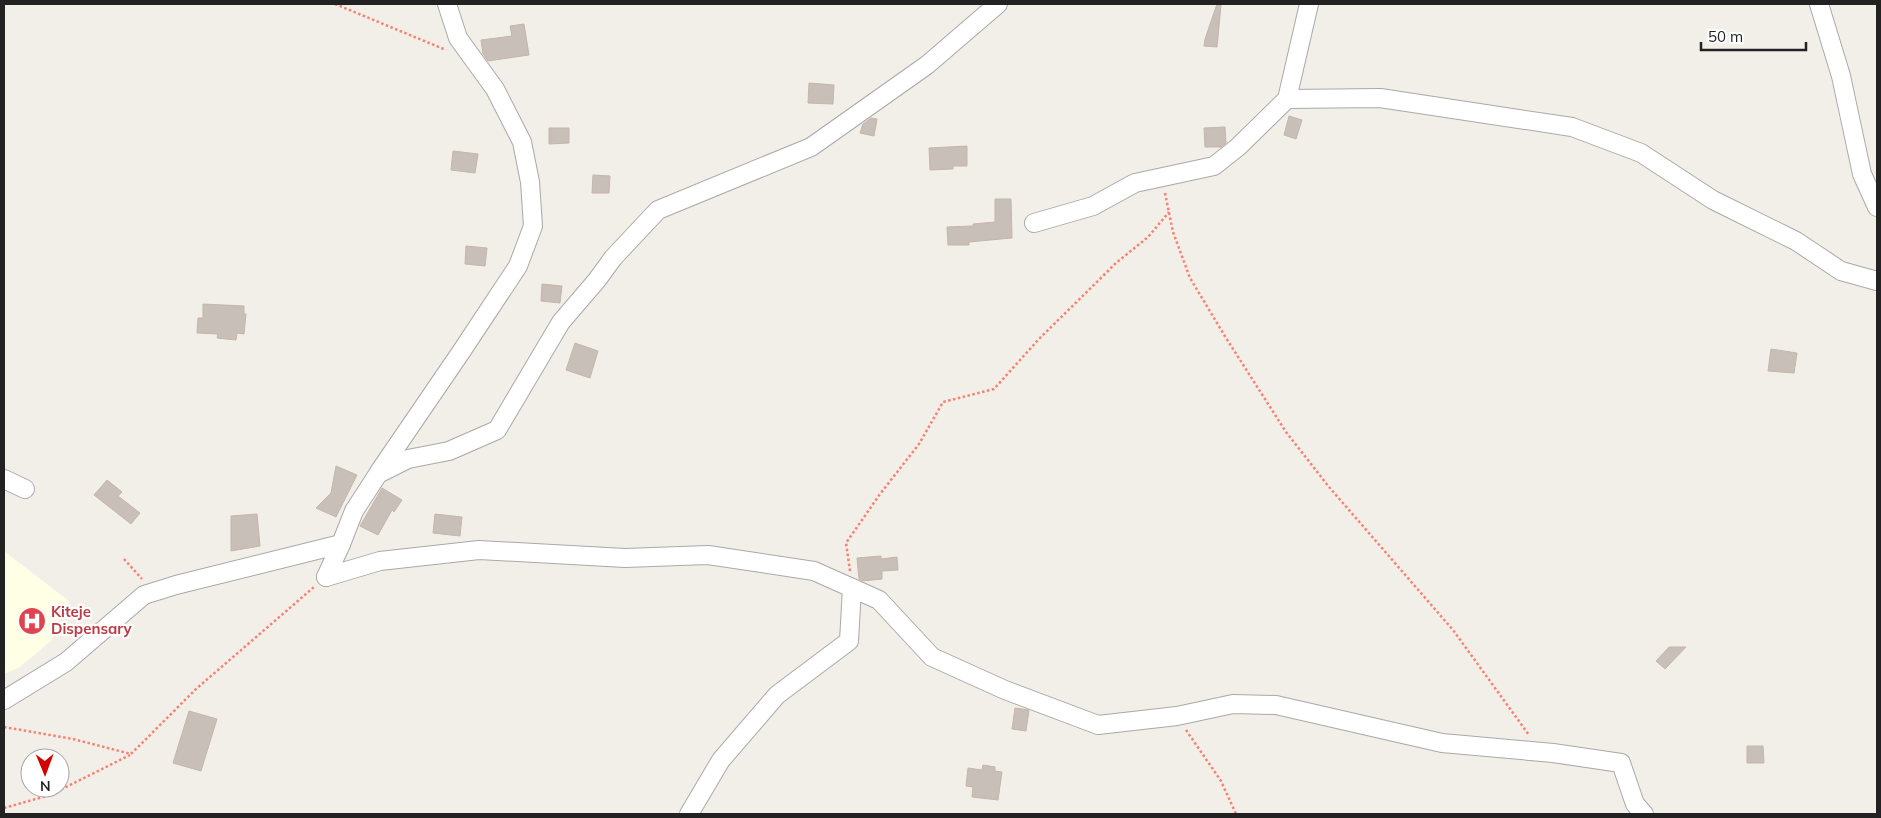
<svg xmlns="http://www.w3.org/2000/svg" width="1881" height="818" font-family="Mulish,sans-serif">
	<rect width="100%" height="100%" fill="#f2efe9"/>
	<polygon fill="#ffffe5" points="4,551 69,601 51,641 20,667 4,674"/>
	<g fill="#c7bfb8" stroke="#c4b6ab">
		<polygon points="1217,4 1221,5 1217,47 1204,46 1205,39"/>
		<polygon points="524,24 529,55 488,61 483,54 481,40 512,36 510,26"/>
		<polygon points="809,83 834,85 833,104 808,103"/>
		<polygon points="1289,116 1302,120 1296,139 1284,135"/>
		<polygon points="871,118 877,119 874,136 860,133 863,124"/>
		<polygon points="1225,127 1226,143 1221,147 1205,147 1204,128"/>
		<polygon points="549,128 569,128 569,143 549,144"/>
		<polygon points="967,146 967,166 953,166 953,169 930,170 929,148"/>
		<polygon points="453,151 478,154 475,173 451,170"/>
		<polygon points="593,175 610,176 609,193 592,193"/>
		<polygon points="995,199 1011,199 1012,238 969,242 969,245 948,245 947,227 973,226 973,224 995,222"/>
		<polygon points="466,246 487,248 485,266 465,264"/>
		<polygon points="542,284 562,286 560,303 541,301"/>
		<polygon points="203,304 244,306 244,314 246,314 244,334 237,333 236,340 217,338 218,334 197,333 198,318 203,318"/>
		<polygon points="575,343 598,351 590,378 566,370"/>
		<polygon points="1771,349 1797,353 1794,373 1768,371"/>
		<polygon points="336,466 357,475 336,517 316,508 331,493"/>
		<polygon points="107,480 122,492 118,496 140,513 131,524 94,495"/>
		<polygon points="382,488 402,500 394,512 392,510 378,535 360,526"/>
		<polygon points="257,514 260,546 231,551 231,516"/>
		<polygon points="435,514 462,517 460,536 433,533"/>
		<polygon points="881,556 881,559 897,557 898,570 882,571 882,579 863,581 859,579 857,558"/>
		<polygon points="1669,647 1686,647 1665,669 1656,661"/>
		<polygon points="1015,708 1029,710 1026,731 1012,729"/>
		<polygon points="189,711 217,719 201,771 173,763"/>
		<polygon points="1747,746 1763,746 1764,763 1747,763"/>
		<polygon points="983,765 995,767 995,771 1002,772 998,800 972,797 973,787 966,786 968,768 982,770"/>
	</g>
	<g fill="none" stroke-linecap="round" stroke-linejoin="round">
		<g stroke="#a9a9a9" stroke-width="20">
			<g id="minor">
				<polyline points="1309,4 1287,99 1380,98 1572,127 1641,153 1713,200 1796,241 1841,271 1877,281"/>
				<polyline points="1819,4 1841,76 1862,174 1877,207"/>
				<polyline points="1034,223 1093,206 1135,183 1214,166 1238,147 1287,99"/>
				<polyline points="379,472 461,352 518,266 533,226 530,182 522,142 495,89 458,38 447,4"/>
				<polyline points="4,479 25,489"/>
				<polyline points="326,577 380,561 479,550 625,558 708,555 814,571 879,600 932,657 1005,690 1098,725 1177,716 1233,704 1276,705 1442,743 1553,753 1621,763 1635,804 1644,814"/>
				<polyline points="326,577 341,544 354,511 378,474 408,459 449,451 497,430 561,322 597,280 613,258 658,210 811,147 927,65 998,4"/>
				<polyline points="4,700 66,662 144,595 176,585 341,544"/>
				<polyline points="689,814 721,760 777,695 849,641 852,588"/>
			</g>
		</g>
		<g stroke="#fa8072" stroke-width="2.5" stroke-dasharray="2.5 2.5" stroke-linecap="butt">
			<polyline points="335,4 446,50"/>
			<polyline points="1165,193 1173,232 1190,278 1226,338 1286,432 1329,487 1453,630 1529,735"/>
			<polyline points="124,559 142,579"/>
			<polyline points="850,571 846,543 880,494 919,444 943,402 994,389 1038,340 1116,263 1148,237 1169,212"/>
			<polyline points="4,727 73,739 131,754 196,689 314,587"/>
			<polyline points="1186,730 1221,781 1236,814"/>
			<polyline points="4,808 50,795 130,755"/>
		</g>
		<use href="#minor" stroke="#fff" stroke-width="18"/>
	</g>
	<defs>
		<g id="hospital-disc" transform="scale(1.4375)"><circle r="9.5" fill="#e0444e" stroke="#fff"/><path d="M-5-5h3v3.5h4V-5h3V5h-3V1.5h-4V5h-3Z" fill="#fff"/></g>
	</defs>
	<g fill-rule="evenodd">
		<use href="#hospital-disc" x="32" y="621"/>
	</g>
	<g text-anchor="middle" stroke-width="4.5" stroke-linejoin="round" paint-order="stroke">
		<g font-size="15" font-weight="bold" fill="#be3a42" stroke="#fff" text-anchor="start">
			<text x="51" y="617">Kiteje<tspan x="51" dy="17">Dispensary</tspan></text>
		</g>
	</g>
	<rect width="1881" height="818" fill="none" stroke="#222222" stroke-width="10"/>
	<g transform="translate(45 773) rotate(179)"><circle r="24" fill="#ffffff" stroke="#a7a7a7"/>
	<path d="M0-4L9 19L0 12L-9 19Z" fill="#d40000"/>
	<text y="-8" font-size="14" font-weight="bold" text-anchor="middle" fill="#222222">N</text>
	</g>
	<path d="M1701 42v8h105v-8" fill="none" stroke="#222222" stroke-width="2.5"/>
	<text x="1708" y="42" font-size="15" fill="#222222" stroke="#ffffff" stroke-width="4" paint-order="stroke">50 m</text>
</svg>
